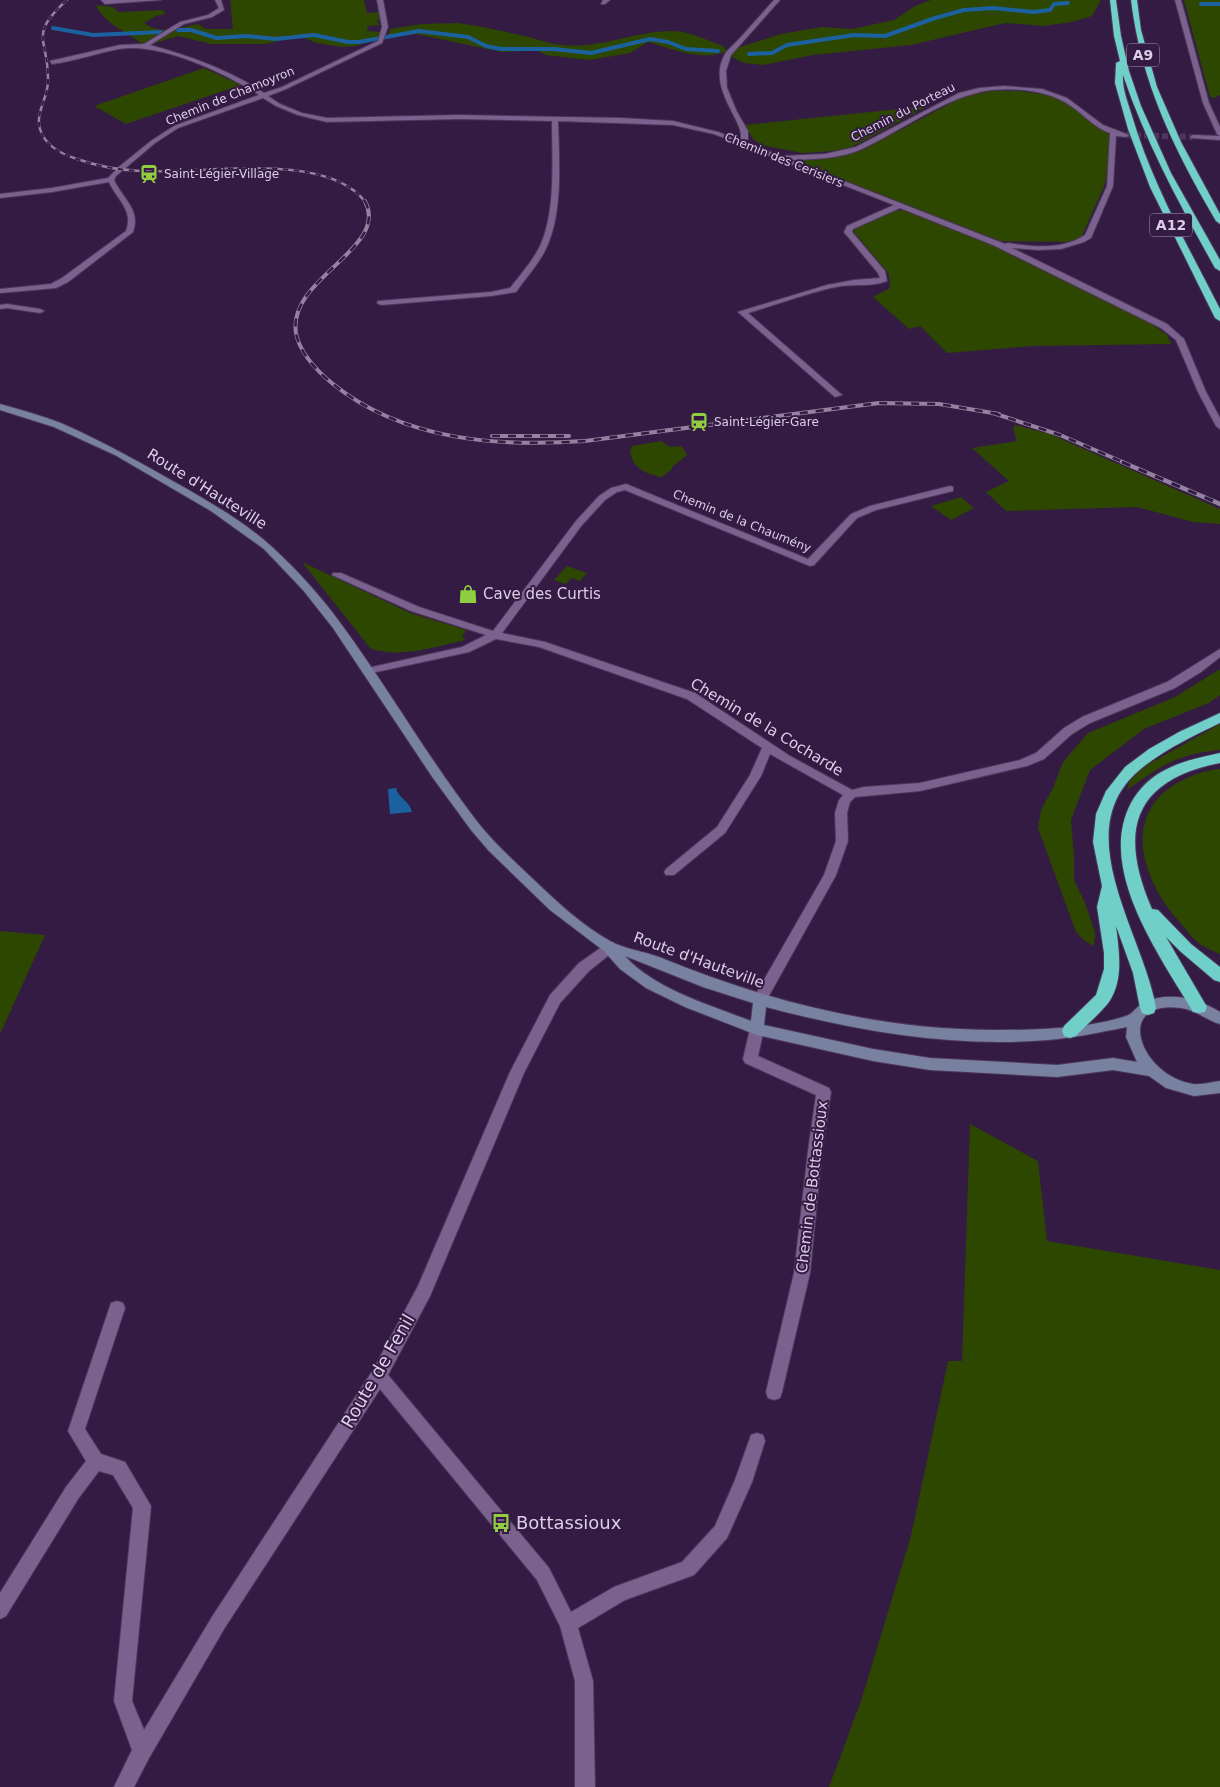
<svg xmlns="http://www.w3.org/2000/svg" width="1220" height="1787" font-family="'DejaVu Sans',sans-serif">
	<rect width="100%" height="100%" fill="#331b43"/>
	<g fill="#2d4701">
		<path d="M230,0H364L367,13L380,12L381,18L377,21L380,25L368,26L367,31L382,32L380,37L374,38V40L356,46L342,47L316,43L303,37H296L266,44H211L178,36L145,46C129,33 104,24 96,5L113,7L118,12L163,10L166,14L156,16L144,23C162,36 179,27 198,24L206,29H233Z"/>
		<polygon points="931,0 1100,0 1100,2 1092,16 1072,22 1044,26 1005,23 911,45 813,55 763,65 744,63 728,55 734,49 781,34 822,27 852,29 894,20 915,6"/>
		<polygon points="1184,0 1220,0 1220,95 1215,98 1210,97"/>
		<path d="M458,23C482,26 505,32 529,37C540,40 551,44 562,45C601,49 637,30 675,31C691,32 708,41 723,46L727,51C703,62 672,49 648,42L630,53L590,60L545,55L537,50L502,52L416,34L388,37L390,29L422,24Z"/>
		<polygon points="204,68 241,85 126,124 94,106"/>
		<polygon points="992,91 1021,91 1058,97 1113,133 1105,184 1081,238 1069,242 1000,241 803,164 802,161 807,160 838,157 861,151 962,97"/>
		<polygon points="928,106 850,148 833,151 802,153 761,145 753,139 745,125"/>
		<polygon points="903,210 995,246 1140,316 1167,335 1171,344 1033,346 947,353 920,326 909,329 873,297 890,288 889,274 854,232 855,229 895,211"/>
		<polygon points="1015,425 1050,434 1220,509 1220,524 1193,522 1137,507 1006,511 986,492 1009,481 972,448 1017,441 1013,429"/>
		<path d="M661,441L670,447L682,446L687,455L672,467V469L662,477C646,474 633,469 630,451L632,446Z"/>
		<polygon points="961,497 974,508 951,520 931,506"/>
		<path d="M302,562L410,613L466,630L462,637L466,640C433,647 404,658 371,649Z"/>
		<polygon points="567,566 587,573 580,581 571,578 566,584 554,580"/>
		<polygon points="1220,669 1220,695 1209,703 1144,729 1090,770 1071,820 1074,856 1074,880 1085,903 1095,932 1094,946 1085,941 1076,932 1038,828 1041,810 1053,788 1063,762 1088,733 1175,697"/>
		<path d="M1220,724V750C1177,754 1161,766 1127,790L1131,778L1147,765Z"/>
		<path d="M1220,769V954C1214,951 1208,949 1203,946C1193,940 1184,927 1176,918C1143,878 1121,816 1177,783C1190,776 1205,770 1220,769Z"/>
		<polygon points="0,931 45,935 0,1034"/>
		<polygon points="970,1124 1038,1161 1047,1241 1220,1270 1220,1787 829,1787 861,1701 911,1536 948,1361 962,1361"/>
	</g>
	<path fill="#1b619f" d="M396,788C398,798 410,801 412,812L390,814L388,789Z"/>
	<g fill="none" stroke-linecap="round" stroke-linejoin="round">
		<g stroke="#1b619f" stroke-width="4">
			<polyline points="1201,4 1220,4"/>
			<polyline points="53,28 93,35 161,32"/>
			<polyline points="178,30 191,30 217,38 246,36 276,39 314,35 348,42 359,42 419,31 468,37 486,46 501,49 554,49 591,53 650,39 668,42 686,49 718,51"/>
			<polyline points="749,54 772,53 787,45 854,35 885,36 935,18 964,10 993,8 1034,12 1050,10 1054,4 1068,3"/>
		</g>
		<polyline stroke="#4c365c" stroke-width="6" stroke-dasharray="6 3" stroke-linecap="butt" points="1126,135 1193,137"/>
		<g stroke="#4d385a" stroke-width="2">
			<g id="street">
				<polygon points="101,0 161,0 105,4"/>
				<path d="M215,0H221L224,10L212,17L184,24L150,45C190,56 230,70 264,93L282,87L378,41L382,27L377,0H383L388,27L382,43L286,89L268,96L280,104L302,113L327,118L458,115L620,118L673,121L718,132L740,140C748,124 705,89 725,54C729,48 736,43 741,37C752,25 763,12 774,0H780L731,55L726,71L727,88L737,112L748,131V139L745,142L781,156L825,154L856,147L959,93L979,88L1004,86L1042,89L1067,98L1103,125L1129,135L1126,137L1116,136L1113,186L1091,238L1084,242L1061,249L1038,250L1012,248L1167,324L1184,339L1206,392L1220,418V429L1216,426L1198,392L1176,340L1161,328L993,245L900,208L853,229L852,232L885,271L887,281C873,287 856,284 841,286C809,292 779,304 748,313L842,395L835,397L738,312L827,285L854,280L880,278L878,273L844,232L847,226L894,205L714,134L673,125L558,121C559,158 563,209 548,244C541,262 527,276 516,292L491,296L381,305L377,303L378,301L491,292L510,288C521,274 534,260 541,244C556,209 552,158 552,121L458,119L327,122L298,115L276,106L263,98L178,128L155,143L116,176L114,180C123,199 141,210 133,232L68,282L56,288L0,293V289L51,284L62,278L126,231C134,210 117,200 109,182L52,192L0,198V194L52,188L108,178L120,166L151,141L174,126L259,95C225,73 160,42 119,49C97,53 75,61 52,64L50,61L120,45L144,44L180,22L208,15L219,8ZM991,90C1018,88 1048,90 1071,106C1084,115 1095,128 1110,133L1107,186L1085,235C1063,250 1033,247 1008,243L1005,244L790,160C814,159 840,159 862,149C905,129 944,97 991,90Z"/>
				<polygon points="603,0 610,0 605,4 601,4"/>
				<polygon points="1175,0 1181,0 1209,103 1220,127 1220,136 1217,134 1203,103"/>
				<polygon points="1193,135 1220,136 1220,140 1191,138 1190,137"/>
				<polygon points="7,304 40,309 44,311 40,313 7,308 0,309 0,305"/>
				<polygon points="626,484 808,559 851,514 870,506 950,486 953,487 953,491 876,510 857,518 814,565 810,566 625,490 617,492 605,500 582,525 502,633 545,642 695,693 790,756 852,790 864,787 920,783 1020,760 1036,753 1064,728 1082,717 1167,682 1220,649 1220,657 1201,672 1175,688 1090,723 1072,734 1044,759 1027,766 920,791 855,797 850,802 847,813 848,841 836,875 765,1003 760,1004 755,1003 753,999 824,875 836,841 835,813 839,800 843,795 770,754 761,776 725,833 674,875 666,875 664,872 666,869 717,827 750,775 762,748 687,699 539,647 496,639 469,652 367,674 363,673 362,671 363,669 462,647 486,635 411,611 332,575 333,573 341,573 419,607 493,631 576,521 599,496 611,488"/>
				<polygon points="609,942 614,943 615,947 614,951 589,971 560,1003 524,1073 430,1296 388,1375 549,1568 571,1612 614,1587 682,1562 715,1526 735,1480 751,1435 757,1433 763,1435 765,1441 752,1482 727,1538 694,1575 625,1600 578,1628 593,1681 595,1787 575,1787 575,1681 560,1626 537,1580 380,1389 224,1629 149,1758 134,1787 114,1787 132,1750 114,1701 133,1508 113,1475 99,1471 78,1499 6,1616 0,1619 0,1593 66,1487 86,1461 68,1431 111,1303 117,1301 123,1303 125,1308 85,1429 101,1454 125,1462 151,1506 132,1701 144,1730 212,1617 373,1370 418,1286 510,1072 550,995 579,963"/>
				<polygon points="757,1023 762,1025 764,1029 758,1056 829,1088 831,1092 822,1151 810,1273 782,1392 780,1398 774,1400 768,1398 766,1392 794,1273 808,1151 816,1095 745,1063 743,1059 750,1029 752,1025"/>
			</g>
		</g>
		<g stroke="#4d385a" stroke-width="2">
			<path id="secondary" d="M0,404C21,410 43,416 63,424C106,443 146,466 187,489C216,506 247,524 272,547C297,570 321,596 341,624C389,689 429,760 479,824C496,845 516,863 535,881C558,903 583,926 610,941C624,949 643,951 659,957C768,1002 883,1031 1002,1030C1039,1030 1091,1028 1126,1016C1133,1014 1136,1007 1143,1003C1168,991 1197,998 1220,1012V1024C1206,1020 1196,1010 1181,1008C1112,999 1140,1076 1193,1084C1201,1085 1212,1082 1220,1081V1093L1194,1096L1166,1088L1149,1076L1113,1070L1057,1077L930,1070L873,1061L757,1035L685,1007L646,988L620,969L604,951L550,910L489,851L471,830L433,778L333,628L303,590L264,549L211,511L115,455L54,427L0,410ZM625,956L703,987L753,1003L751,1021C710,1005 654,989 625,956ZM766,1007C857,1031 953,1048 1048,1040C1074,1038 1101,1032 1127,1027L1126,1037L1137,1062L1113,1058L1057,1065L930,1058L873,1049L764,1025Z"/>
		</g>
		<g stroke="#4d385a" stroke-width="2">
			<g id="highway">
				<path d="M1110,0H1116L1121,36L1129,71L1141,106L1171,173L1220,260V271L1215,268C1180,205 1146,143 1123,75C1122,89 1128,102 1132,116C1152,184 1188,246 1220,309V321L1215,318L1150,187L1128,129L1115,83L1116,63L1120,61L1114,36Z"/>
				<path d="M1131,0H1137L1141,30L1157,87L1181,142L1220,214V224L1216,221C1174,149 1141,83 1131,0Z"/>
				<path d="M1220,713V723C1191,737 1159,752 1135,774C1070,836 1144,936 1156,1008L1154,1013L1148,1015L1142,1013L1140,1008L1133,973L1116,926C1119,951 1124,980 1109,1002C1100,1014 1086,1025 1076,1036L1070,1038L1064,1036L1062,1031L1064,1026L1096,995L1104,969V953L1097,907L1102,886L1093,842L1096,814L1106,791L1125,767L1149,749L1179,732Z"/>
				<path d="M1220,753V763C1133,780 1118,831 1152,909L1158,910L1191,944L1220,967V982L1214,980L1181,952L1166,937L1207,1007L1205,1012L1199,1013L1193,1012C1160,956 1096,869 1131,803C1139,788 1153,775 1169,768C1185,760 1203,757 1220,753Z"/>
			</g>
		</g>
		<use href="#street" fill="#7b618e" fill-rule="evenodd"/>
		<use href="#secondary" fill="#7882a0" fill-rule="evenodd"/>
		<use href="#highway" fill="#70cfc9" fill-rule="evenodd"/>
		<g stroke="#9482a1" stroke-width="2.5">
			<path id="rail-far2" d="M67,0C27,36 49,38 48,81C48,98 35,113 40,129C45,146 61,154 77,159C97,166 118,170 140,171C197,175 328,149 366,203"/>
		</g>
		<g stroke="#9482a1" stroke-width="4">
			<g id="rail-far1">
				<path d="M365,201C390,249 287,278 296,333C300,354 317,371 333,384C404,441 498,447 585,441L879,403L939,404L999,414"/>
				<polyline points="993,413 1060,435 1125,463"/>
				<polyline points="492,436 569,436"/>
			</g>
		</g>
		<g stroke="#9482a1" stroke-width="4.5">
			<polyline id="rail" points="1122,462 1220,504"/>
		</g>
		<use href="#rail-far2" stroke="#331b43" stroke-width="2" stroke-dasharray="5.5" stroke-linecap="butt"/>
		<use href="#rail-far1" stroke="#331b43" stroke-width="2.5" stroke-dasharray="8" stroke-linecap="butt"/>
		<use href="#rail" stroke="#331b43" stroke-width="3" stroke-dasharray="9" stroke-linecap="butt"/>
	</g>
	<defs>
		<g id="station-bare" transform="scale(1.5)"><path d="M-3-6H3Q5-6 5-4V2Q5 4 3 4L4.5 6H3L1.5 4h-3L-3 6H-4.5L-3 4Q-5 4-5 2V-4Q-5-6-3-6ZM-3.5-4v3h7v-3ZM-3.5 1v1.5H-2V1ZM2 1v1.5H3.5V1Z" fill="#91cd40" stroke="#331b43" stroke-width="2.5" paint-order="stroke"/></g>
		<g id="shop-bare" transform="scale(1.5)"><path d="M-5-2.5h2.3a2.7 3.5 0 0 1 5.4 0H5L5.5 6h-11ZM-1.5-2.5h3a1.5 2.3 0 0 0-3 0Z" fill="#91cd40" stroke="#331b43" stroke-width="2.5" paint-order="stroke"/></g>
		<g id="bus-bare" transform="scale(1.5)"><path d="M-5-6H5V4H4V6H2V4H-2V6H-4V4H-5ZM-3.5-4V0h7V-4ZM-3.5 1.2v1.5H-2V1.2ZM2 1.2v1.5H3.5V1.2Z" fill="#91cd40" stroke="#331b43" stroke-width="2.5" paint-order="stroke"/></g>
	</defs>
	<g fill-rule="evenodd">
		<use href="#station-bare" x="149" y="174"/>
		<use href="#station-bare" x="699" y="422"/>
		<use href="#shop-bare" x="468" y="594"/>
		<use href="#bus-bare" x="501" y="1523"/>
	</g>
	<g text-anchor="middle" stroke-width="4" stroke-linejoin="round" paint-order="stroke">
		<g font-size="12" fill="#dccee7" stroke="#331b43">
			<text transform="translate(230 96) rotate(-22)" y="4">Chemin de Chamoyron</text>
			<text transform="translate(903 112) rotate(-27)" y="4">Chemin du Porteau</text>
			<text transform="translate(784 160) rotate(22)" y="4">Chemin des Cerisiers</text>
			<text transform="translate(742 521) rotate(22)" y="4">Chemin de la Chaumény</text>
		</g>
		<g font-size="12" fill="#dccee7" stroke="#331b43" text-anchor="start">
			<text x="164" y="178">Saint-Légier-Village</text>
			<text x="714" y="426">Saint-Légier-Gare</text>
		</g>
		<g fill="#331b43" stroke="#a998b6" stroke-width="1">
			<rect x="1127" y="43.5" width="32" height="23" rx="4"/>
			<rect x="1150" y="213.5" width="42" height="23" rx="4"/>
		</g>
		<g font-size="14" font-weight="bold" fill="#dccee7">
			<text x="1143" y="60">A9</text>
			<text x="1171" y="230">A12</text>
		</g>
		<g font-size="15" fill="#dccee7" stroke="#331b43">
			<text transform="translate(207 489) rotate(32)" y="5">Route d'Hauteville</text>
			<text transform="translate(767 727) rotate(31)" y="5">Chemin de la Cocharde</text>
			<text transform="translate(699 960) rotate(20)" y="5">Route d'Hauteville</text>
			<text transform="translate(812 1187) rotate(-83)" y="5">Chemin de Bottassioux</text>
		</g>
		<g font-size="15" fill="#dccee7" stroke="#331b43" text-anchor="start">
			<text x="483" y="599">Cave des Curtis</text>
		</g>
		<g font-size="18" fill="#dccee7" stroke="#331b43">
			<text transform="translate(378 1371) rotate(-60)" y="6">Route de Fenil</text>
		</g>
		<g font-size="18" fill="#dccee7" stroke="#331b43" text-anchor="start">
			<text x="516" y="1529">Bottassioux</text>
		</g>
	</g>
</svg>
